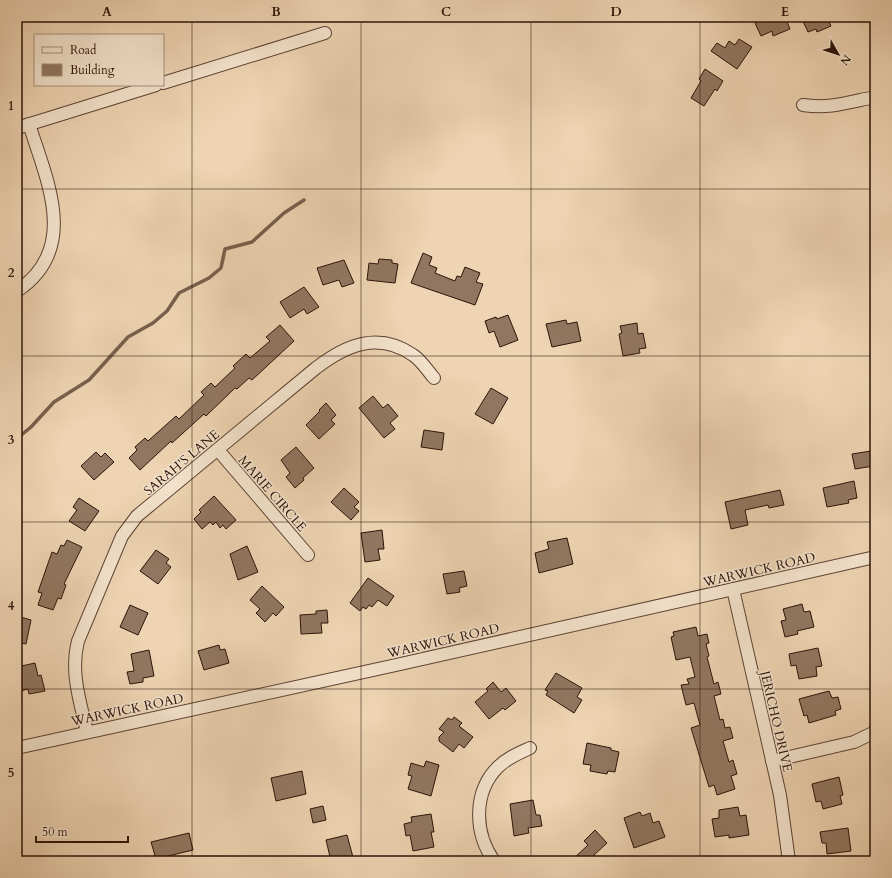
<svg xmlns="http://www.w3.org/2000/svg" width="892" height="878" font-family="Cardo,serif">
	<rect width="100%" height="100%" fill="#eed4b2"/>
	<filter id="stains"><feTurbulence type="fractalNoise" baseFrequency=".005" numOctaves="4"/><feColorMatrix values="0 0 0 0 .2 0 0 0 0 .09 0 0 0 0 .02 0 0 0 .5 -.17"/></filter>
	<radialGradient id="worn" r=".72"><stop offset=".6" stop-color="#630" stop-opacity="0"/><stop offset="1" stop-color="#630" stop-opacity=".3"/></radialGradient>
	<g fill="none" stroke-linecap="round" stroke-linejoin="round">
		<polyline stroke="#795f4c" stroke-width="3.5" points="17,452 19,437 31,427 54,402 89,380 128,337 153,323 167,311 179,293 209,278 221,268 225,249 252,242 284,213 304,200"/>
	</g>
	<g fill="#917761" stroke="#2d1309">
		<polygon points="769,17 785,17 790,29 773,36 772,31 761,36 755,23"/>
		<polygon points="801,17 827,17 831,26 817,32 816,29 808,32"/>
		<polygon points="739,39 752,47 737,69 711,51 717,43 725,48 729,41 735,45"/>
		<polygon points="705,69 723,81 717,91 715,89 704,106 691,98 701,81 699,79"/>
		<polygon points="423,253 432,257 429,265 437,268 435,273 455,281 457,276 461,277 465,267 480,273 476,282 483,284 475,305 411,283"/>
		<polygon points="379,259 392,260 392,263 398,264 395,283 367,280 369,263 378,264"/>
		<polygon points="344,260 354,283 342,287 339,280 323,285 317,268"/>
		<polygon points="304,287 319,307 307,314 304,309 290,318 280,302"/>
		<polygon points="508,315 518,340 500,347 494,331 489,333 485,321 496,317 497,319"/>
		<polygon points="566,320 567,324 577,322 581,341 552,347 546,324"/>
		<polygon points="637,323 638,334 643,333 646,348 639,349 640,353 623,356 619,334 622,333 620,326"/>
		<polygon points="280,325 294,341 252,380 249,378 237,389 235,388 206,416 204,414 172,443 171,441 140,470 129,458 137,450 135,447 145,438 148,441 176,416 179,419 204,395 201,392 211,383 215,387 235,368 233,366 246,354 250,358 270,341 266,337"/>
		<polygon points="491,388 508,398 493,424 475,414"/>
		<polygon points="373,396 383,408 388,404 398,416 390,423 395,429 384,438 359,408"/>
		<polygon points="326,403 336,415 331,420 335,424 319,439 306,425 320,411 319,410"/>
		<polygon points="424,430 444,433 442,450 421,447"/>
		<polygon points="296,447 314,468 303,478 304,480 295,488 286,477 290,473 281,460"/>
		<polygon points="871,451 874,466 855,469 852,454"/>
		<polygon points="96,452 101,457 105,453 114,462 94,480 81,466"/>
		<polygon points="854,481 857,498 848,500 849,503 827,507 823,488"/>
		<polygon points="344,488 359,502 354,507 359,511 351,520 331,502"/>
		<polygon points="780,490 784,505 769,508 768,505 745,510 748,525 731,529 725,502"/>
		<polygon points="214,496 236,520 226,529 223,525 220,528 216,522 213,525 210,522 202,529 194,519 201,512 199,510"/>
		<polygon points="79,498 99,511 85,531 69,521 77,510 73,507"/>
		<polygon points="382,530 384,549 378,549 380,560 365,562 361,533"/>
		<polygon points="567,538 573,564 539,573 535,553 549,549 547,542"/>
		<polygon points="67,540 82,547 64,584 66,585 61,599 58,598 53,610 38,605 42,593 38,592 52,552 57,554 61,545 64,546"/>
		<polygon points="247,546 258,572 238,580 230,554"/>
		<polygon points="156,550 169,559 166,563 171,567 158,584 140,571"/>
		<polygon points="464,571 467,586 459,588 460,592 447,594 443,574"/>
		<polygon points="368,578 394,596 387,606 378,600 372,607 369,605 366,609 363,607 360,611 350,603"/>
		<polygon points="262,586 284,607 276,616 273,613 265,622 256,613 260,609 250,600"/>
		<polygon points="802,604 804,612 810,611 814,627 797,631 798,634 785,637 781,621 786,620 783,609"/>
		<polygon points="130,605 148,613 138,635 120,627"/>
		<polygon points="327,610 328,623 321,623 322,633 301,634 300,615 316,614 316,611"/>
		<polygon points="17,616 31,620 26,644 17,642"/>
		<polygon points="696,627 698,636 707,634 709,643 706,644 709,656 707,657 714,684 718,682 721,694 714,696 720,720 723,719 725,728 730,727 733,738 723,741 729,762 733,760 737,774 731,776 735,789 717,795 714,785 709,787 691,728 700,725 694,703 686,705 681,685 689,684 687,679 695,677 690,657 676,660 671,637 674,636 673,632"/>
		<polygon points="219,645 220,650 225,649 229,663 204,670 198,651"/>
		<polygon points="818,648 822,666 816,667 817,676 799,679 796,665 791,666 789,654"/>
		<polygon points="149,650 154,676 143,678 143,682 130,684 127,672 134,671 131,654"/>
		<polygon points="35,663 38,676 41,675 45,691 29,694 28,689 21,691 17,667"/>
		<polygon points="556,673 582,688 577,697 582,700 574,713 546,695 548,691 545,690"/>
		<polygon points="493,682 501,692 506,688 516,701 505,710 503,708 489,719 475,702 488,691 486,689"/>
		<polygon points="829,691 832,698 838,697 841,709 835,711 836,715 809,723 807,715 804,716 799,699"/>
		<polygon points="454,717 462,723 459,726 473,737 464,748 459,744 453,752 439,741 439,737 444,732 439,729 448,718 452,720"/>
		<polygon points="587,743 611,748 611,750 619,752 615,772 608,771 607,774 590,771 591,765 583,764"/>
		<polygon points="426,761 439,765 431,796 408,789 412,776 408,775 411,763 424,767"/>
		<polygon points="302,771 306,794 276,801 271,778"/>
		<polygon points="839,777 843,795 840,796 842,804 823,809 821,801 816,802 812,784"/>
		<polygon points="533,800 536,815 540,815 542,826 528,828 529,833 514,836 510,804"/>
		<polygon points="323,806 326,820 313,823 310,809"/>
		<polygon points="738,807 740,816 746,815 749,835 729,838 729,835 715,837 712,819 719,818 719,810"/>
		<polygon points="640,812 642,816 650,813 653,823 659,821 665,837 634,848 624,818"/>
		<polygon points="431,814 434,832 431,832 434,847 413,851 410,835 406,836 404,824 412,822 411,817"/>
		<polygon points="848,828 851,851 827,854 826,843 822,843 820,832"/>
		<polygon points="595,830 607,843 594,855 600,861 571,861 588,845 584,841"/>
		<polygon points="189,833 193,850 156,859 151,842"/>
		<polygon points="347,835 354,861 331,861 326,840"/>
	</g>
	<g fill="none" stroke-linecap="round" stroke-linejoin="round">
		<g stroke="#5d4333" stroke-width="14">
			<g id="minor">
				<polyline points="163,83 325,33"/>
				<path d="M803,105C830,109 849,102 875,97"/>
				<polyline points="17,128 156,85"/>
				<path d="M17,291C80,249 47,181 29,124"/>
				<polyline points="218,450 308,555"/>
				<polyline points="733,589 780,795 789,861"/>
				<path d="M87,732C80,701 70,672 78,641L122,536L137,516L316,368C346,345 378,331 413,355C421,360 427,370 434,378"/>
				<polyline points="17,748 396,665 875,557"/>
				<polyline points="772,761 854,742 875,732"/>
				<path d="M494,861C474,833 473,792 498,767C507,758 519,753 530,748"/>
			</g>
		</g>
		<use href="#minor" stroke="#f4e3cd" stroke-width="12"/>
	</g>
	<path fill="none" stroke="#2d1309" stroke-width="1" stroke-opacity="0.55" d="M192,17V861M361,17V861M531,17V861M700,17V861M17,189H875M17,356H875M17,522H875M17,689H875"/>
	<g text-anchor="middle" stroke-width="3" stroke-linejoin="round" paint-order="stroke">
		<g font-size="13" fill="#2d1309" stroke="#f4e3cd">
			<text transform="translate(181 462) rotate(-40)" y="5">SARAH'S LANE</text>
			<text transform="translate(273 493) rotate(49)" y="5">MARIE CIRCLE</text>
			<text transform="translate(759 569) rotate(-13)" y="5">WARWICK ROAD</text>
			<text transform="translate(443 640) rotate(-13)" y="5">WARWICK ROAD</text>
			<text transform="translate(127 709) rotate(-12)" y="5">WARWICK ROAD</text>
			<text transform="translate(777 721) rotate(77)" y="5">JERICHO DRIVE</text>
		</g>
	</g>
	<rect width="892" height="878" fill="none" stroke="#eed4b2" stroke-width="44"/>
	<rect x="34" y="34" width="130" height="52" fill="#f4e3cd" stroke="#a4907f"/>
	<rect x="42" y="47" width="20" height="6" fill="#f4e3cd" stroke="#a4907f"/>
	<text x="70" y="54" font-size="12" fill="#2d1309">Road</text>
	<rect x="42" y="64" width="20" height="12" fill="#917761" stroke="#a4907f"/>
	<text x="70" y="74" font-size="12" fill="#2d1309">Building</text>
	<g transform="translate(838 54) rotate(129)" stroke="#f4e3cd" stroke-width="3" paint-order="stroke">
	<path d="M0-3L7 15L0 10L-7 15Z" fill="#2d1309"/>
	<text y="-6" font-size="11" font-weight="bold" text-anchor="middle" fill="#2d1309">N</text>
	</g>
	<path d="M36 836v6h92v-6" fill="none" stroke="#2d1309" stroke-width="2"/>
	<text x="42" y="836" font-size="12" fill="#2d1309" stroke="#f4e3cd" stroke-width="3" paint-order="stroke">50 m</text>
	<rect x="22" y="22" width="848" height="834" fill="none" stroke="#2d1309" stroke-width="1.5"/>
	<g font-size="13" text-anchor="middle" font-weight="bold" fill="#2d1309">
		<text x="107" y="16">A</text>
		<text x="276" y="16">B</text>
		<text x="446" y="16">C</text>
		<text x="616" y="16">D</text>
		<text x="785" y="16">E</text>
		<text x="11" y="110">1</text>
		<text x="11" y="277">2</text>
		<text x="11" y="444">3</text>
		<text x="11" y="610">4</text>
		<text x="11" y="777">5</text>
	</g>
	<rect width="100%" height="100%" filter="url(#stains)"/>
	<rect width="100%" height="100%" fill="url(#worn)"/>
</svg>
